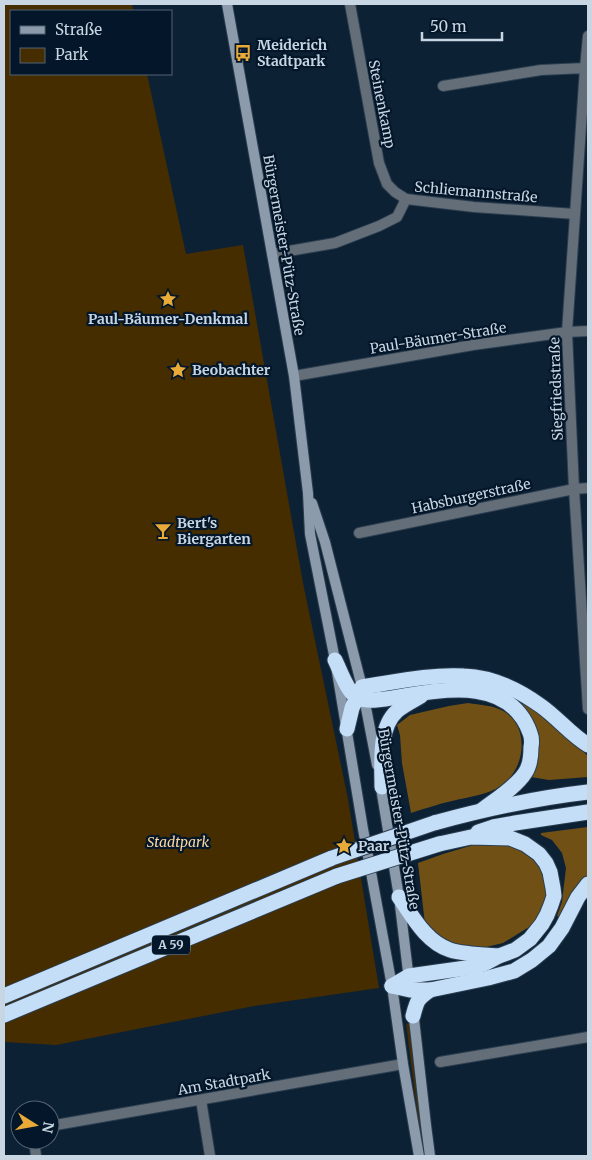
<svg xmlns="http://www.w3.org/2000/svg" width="592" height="1160" font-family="Merriweather,serif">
	<rect width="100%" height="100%" fill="#0d2134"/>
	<g fill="#452d00">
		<polygon points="4,4 132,4 133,11 11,11 11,74 147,74 186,254 243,245 303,583 348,799 379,988 254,1006 56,1045 4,1042"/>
		<polygon points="409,1023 419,1115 425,1156 423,1156 406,1024"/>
	</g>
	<g fill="#715016">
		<path d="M520,702C546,715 566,737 588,756V777L549,780L531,777L536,735L532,719Z"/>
		<path d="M468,703C480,705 494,705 505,712C530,728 525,769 502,785C488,795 468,797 452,801C438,804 424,809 411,813L402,763L400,735L397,725L410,715L449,706Z"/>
		<polygon points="588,827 588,874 572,893 560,917 557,916 562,902 566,868 562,853 552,840 541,835 541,833"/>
		<polygon points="480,843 522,846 540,864 548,890 546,903 539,918 529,927 503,943 486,947 470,949 445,941 425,924 418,863 443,854"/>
	</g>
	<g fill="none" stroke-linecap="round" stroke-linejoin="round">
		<g stroke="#2b3e50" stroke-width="12">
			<g id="minor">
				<polyline points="350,4 379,163 387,184 395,192 406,199"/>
				<polyline points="588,36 585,68 588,68"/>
				<polyline points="443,86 541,70 585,68 567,332 574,489 588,709"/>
				<polyline points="272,254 335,243 379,226 397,217 406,199 474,207 575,214"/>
				<polyline points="294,376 473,345 567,332 588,331"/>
				<polyline points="359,533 574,489 588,488"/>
				<polyline points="440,1062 588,1037"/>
				<polyline points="201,1100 210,1156"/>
				<polyline points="50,1126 403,1064"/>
				<polyline points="34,1140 36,1156"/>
			</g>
		</g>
		<g stroke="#2b3e50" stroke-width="12">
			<g id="secondary">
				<polyline points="227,4 294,376 308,493 310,534 335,660 363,829 392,986 403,1064 419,1156"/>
				<polyline points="312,503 325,542 362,687 377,765"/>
				<polyline points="380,782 399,897 409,980"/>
				<polyline points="413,1010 426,1125 430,1156"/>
			</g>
		</g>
		<g stroke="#2b3e50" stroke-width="17">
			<g id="motorway">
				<path d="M335,660C340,670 348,694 358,698C370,703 391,698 404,696C448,688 511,679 530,733C532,738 532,742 531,747C531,756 530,766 525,773C516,787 495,800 482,810"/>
				<path d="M347,729L352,708L362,687C395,682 430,674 464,676C492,677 519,690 541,706C558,718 571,735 588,745"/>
				<path d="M382,787C382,764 378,728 397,711C404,705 413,701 421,696"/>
				<path d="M434,823C485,809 536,798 588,792"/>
				<polyline points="478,832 493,827 515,823 588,812"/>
				<path d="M399,897C413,917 426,942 450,950C462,954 485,955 498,956"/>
				<polyline points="392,986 409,976 473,967 486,963 499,956 515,950 530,939 542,924 547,915 551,905 554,896 553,888 550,872 546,863 539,854 525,844 510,838 471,837 439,844"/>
				<polyline points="392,986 410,990 430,990 488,978 514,971 532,960 549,946 562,928 578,897 588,884"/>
				<polyline points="4,996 332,858"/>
				<polyline points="4,1015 337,876"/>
				<path d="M413,1016C417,1001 417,999 430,990"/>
			</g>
		</g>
		<use href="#minor" stroke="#646e78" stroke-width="10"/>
		<use href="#secondary" stroke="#8b9bab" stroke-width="10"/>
		<use href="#motorway" stroke="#c4def8" stroke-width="15"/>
		<g stroke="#2b3e50" stroke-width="17" stroke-linecap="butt">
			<g id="motorway-bridge">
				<polyline points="332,858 434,823"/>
				<polyline points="337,876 439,844"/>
			</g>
		</g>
		<use href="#motorway-bridge" stroke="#c4def8" stroke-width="15"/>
	</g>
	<defs>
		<g id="bus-bare" transform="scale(1.35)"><path d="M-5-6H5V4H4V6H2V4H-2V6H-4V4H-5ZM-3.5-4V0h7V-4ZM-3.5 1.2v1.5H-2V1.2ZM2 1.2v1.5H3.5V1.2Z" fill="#eaaa38" stroke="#04172a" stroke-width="2.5" paint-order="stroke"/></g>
		<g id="sight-bare" transform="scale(1.35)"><path d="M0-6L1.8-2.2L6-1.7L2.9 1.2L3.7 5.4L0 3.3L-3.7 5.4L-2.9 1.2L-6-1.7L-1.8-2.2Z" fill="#eaaa38" stroke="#04172a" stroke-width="2.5" paint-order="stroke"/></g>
		<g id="bar-bare" transform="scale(1.35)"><path d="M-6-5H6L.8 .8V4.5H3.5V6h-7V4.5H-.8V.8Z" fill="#eaaa38" stroke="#04172a" stroke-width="2.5" paint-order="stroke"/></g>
	</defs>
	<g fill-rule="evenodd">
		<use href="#bus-bare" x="243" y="53"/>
		<use href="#sight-bare" x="168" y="299"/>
		<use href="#sight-bare" x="178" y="370"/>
		<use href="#bar-bare" x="163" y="531"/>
		<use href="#sight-bare" x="344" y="846"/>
	</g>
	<g text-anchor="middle" stroke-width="4.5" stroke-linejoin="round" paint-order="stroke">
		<rect fill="#04172a" stroke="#8d9cab" stroke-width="1" x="152" y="935.5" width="38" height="19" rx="4"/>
		<g font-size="12" font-weight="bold" fill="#c8d5e2">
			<text x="171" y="949">A 59</text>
		</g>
		<g font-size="14" font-weight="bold" fill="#c8d5e2" stroke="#04172a" text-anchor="start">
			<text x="257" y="50">Meiderich<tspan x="257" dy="16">Stadtpark</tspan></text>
			<text x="168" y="324" text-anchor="middle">Paul-Bäumer-Denkmal</text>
			<text x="192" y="375">Beobachter</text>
			<text x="177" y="528">Bert's<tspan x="177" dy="16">Biergarten</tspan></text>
			<text x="358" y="851">Paar</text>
		</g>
		<g font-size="14" fill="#c8d5e2" stroke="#04172a">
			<text transform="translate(382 104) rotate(79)" y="5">Steinenkamp</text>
			<text transform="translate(476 192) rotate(5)" y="5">Schliemannstraße</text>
			<text transform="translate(284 245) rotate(80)" y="5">Bürgermeister-Pütz-Straße</text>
			<text transform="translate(438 338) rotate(-9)" y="5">Paul-Bäumer-Straße</text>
			<text transform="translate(556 389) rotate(-92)" y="5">Siegfriedstraße</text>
			<text transform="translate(471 496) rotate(-12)" y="5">Habsburgerstraße</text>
			<text transform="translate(399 819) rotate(80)" y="5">Bürgermeister-Pütz-Straße</text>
			<text transform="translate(224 1082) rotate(-10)" y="5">Am Stadtpark</text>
		</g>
		<g font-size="14" font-style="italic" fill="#fbd6a0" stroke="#04172a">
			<text x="178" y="847">Stadtpark</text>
		</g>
	</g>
	<rect width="592" height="1160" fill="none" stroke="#c8d5e2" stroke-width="10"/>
	<rect x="10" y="10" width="162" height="65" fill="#04172a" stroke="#526374"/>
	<rect x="20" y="26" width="25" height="8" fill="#8b9bab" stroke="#526374"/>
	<text x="55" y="35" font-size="15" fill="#c8d5e2">Straße</text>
	<rect x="20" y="48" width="25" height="15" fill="#452d00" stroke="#526374"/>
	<text x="55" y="60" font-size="15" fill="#c8d5e2">Park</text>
	<g transform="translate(35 1125) rotate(101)"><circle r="24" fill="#04172a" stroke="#526374"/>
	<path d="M0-4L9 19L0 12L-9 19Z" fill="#eaaa38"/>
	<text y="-8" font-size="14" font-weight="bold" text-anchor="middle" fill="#c8d5e2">N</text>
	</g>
	<path d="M422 32v8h80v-8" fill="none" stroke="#c8d5e2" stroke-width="2.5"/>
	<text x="430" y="32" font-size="15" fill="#c8d5e2" stroke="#04172a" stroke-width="4" paint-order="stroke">50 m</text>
</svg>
